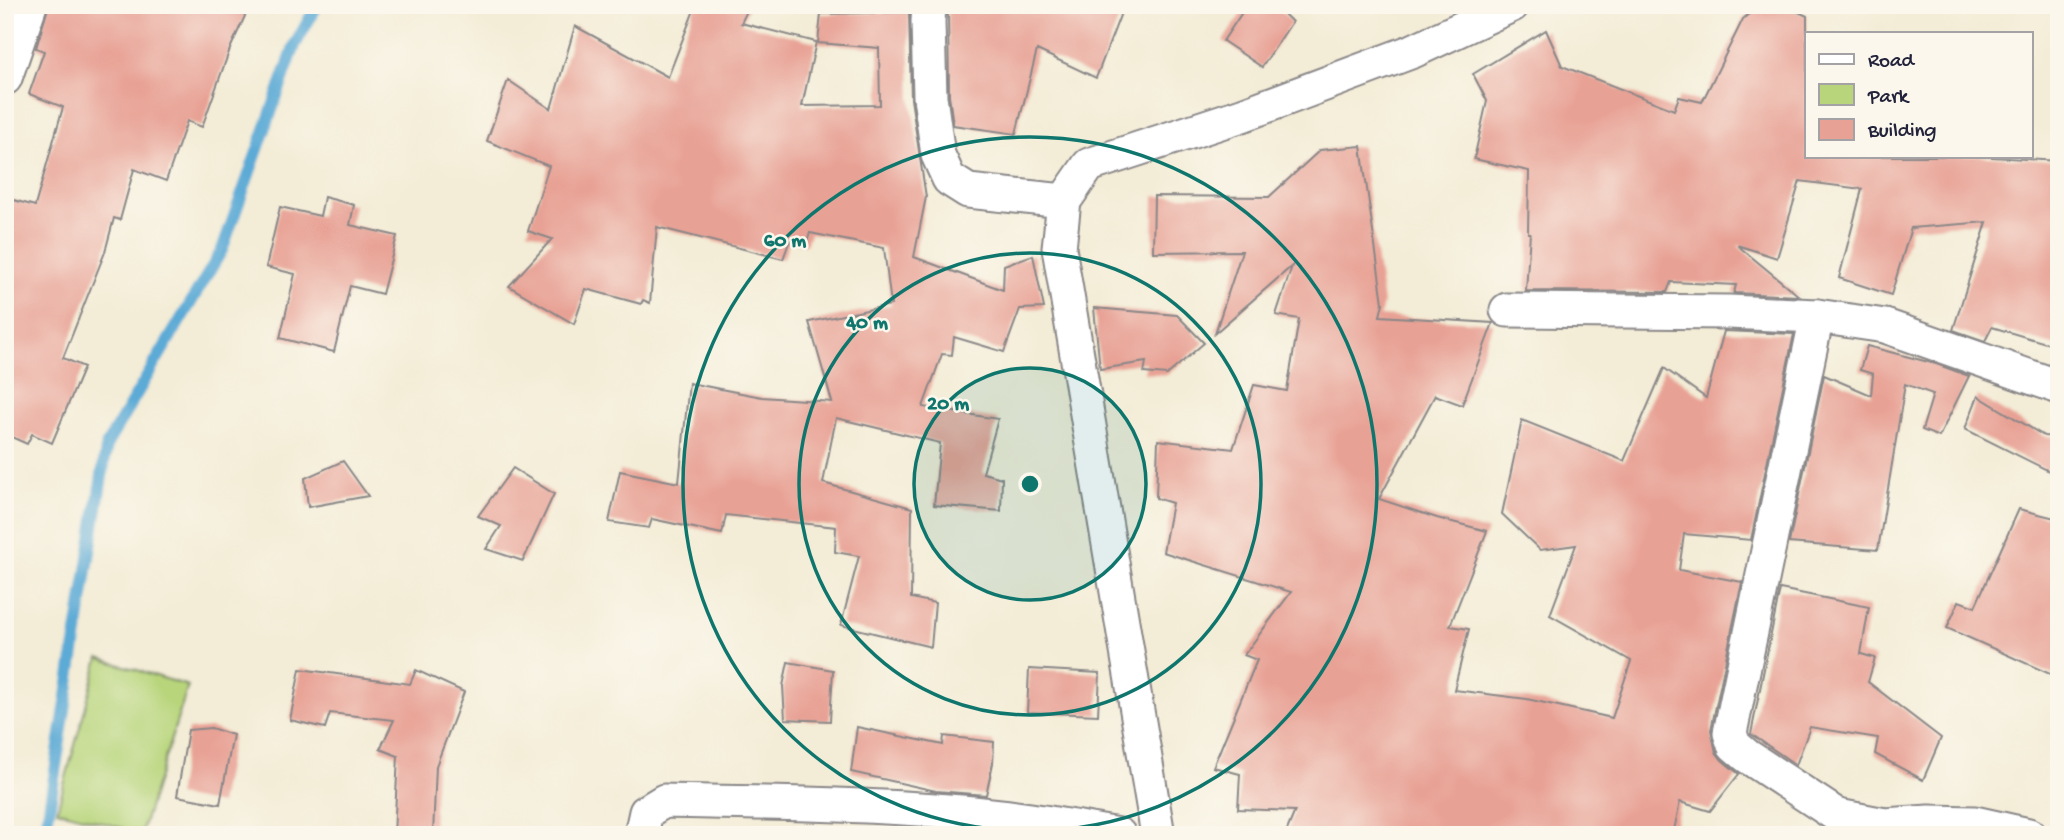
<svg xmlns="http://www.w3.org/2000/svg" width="2064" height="840" font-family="'Gochi Hand',sans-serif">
	<rect width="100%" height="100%" fill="#fbf7ec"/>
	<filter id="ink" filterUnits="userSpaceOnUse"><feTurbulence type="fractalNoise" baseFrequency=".0143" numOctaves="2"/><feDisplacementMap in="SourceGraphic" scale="14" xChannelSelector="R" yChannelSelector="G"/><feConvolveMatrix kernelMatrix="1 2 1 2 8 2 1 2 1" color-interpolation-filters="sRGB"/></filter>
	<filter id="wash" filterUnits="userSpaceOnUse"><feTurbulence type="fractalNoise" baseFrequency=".00686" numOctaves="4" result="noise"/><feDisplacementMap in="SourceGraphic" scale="28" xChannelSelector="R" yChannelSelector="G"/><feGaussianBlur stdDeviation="1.57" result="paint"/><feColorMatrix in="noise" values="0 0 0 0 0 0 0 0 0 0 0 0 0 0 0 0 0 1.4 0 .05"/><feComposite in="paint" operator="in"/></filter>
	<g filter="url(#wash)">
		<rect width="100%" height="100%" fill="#f3ecd6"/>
		<polygon fill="#b8d57b" stroke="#6d7c5b" stroke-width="2" points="99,658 188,686 141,833 57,810"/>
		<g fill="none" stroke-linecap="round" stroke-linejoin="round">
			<polyline stroke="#5caad6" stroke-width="12" points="45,835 107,444 222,250 295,45 317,5"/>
		</g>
		<g id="blocks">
			<g fill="#e8a295">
				<polygon points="49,5 250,5 230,49 202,127 187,121 166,181 134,169 120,220 114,218 105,252 63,358 84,367 52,443 32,434 27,444 5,434 5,217 10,199 35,206 63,107 29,94 44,51 36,48"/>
				<polygon points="696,5 750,5 741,23 816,42 802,106 880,105 879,48 818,43 821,14 909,12 911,99 926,197 914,257 1003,290 1004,265 1033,255 1044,308 1020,309 1004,352 954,337 952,355 942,354 923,407 998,419 983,473 1002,478 1001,511 934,505 940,443 836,418 823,483 912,508 911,598 935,603 931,647 841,625 859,556 835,552 836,527 726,515 722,534 652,519 649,528 609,522 620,471 679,483 689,383 762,397 832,402 809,322 891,305 884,248 810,233 806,245 790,240 783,259 657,227 650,303 643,300 641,304 586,289 574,324 509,286 552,239 528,231 549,166 487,141 508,80 551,109 575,26 668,77"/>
				<polygon points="948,5 1124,5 1096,78 1037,50 1016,134 953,125 949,95"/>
				<polygon points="1247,5 1275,5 1292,22 1262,67 1223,41"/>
				<polygon points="1759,5 1784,5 1807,16 1807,156 1975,156 2059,161 2059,347 1992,327 1985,341 1953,330 1987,222 1911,228 1891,295 1839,278 1862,189 1800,181 1777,258 1737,245 1799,296 1734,293 1736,285 1671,282 1667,292 1526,291 1530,233 1528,233 1529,171 1474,159 1487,101 1473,74 1546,30 1562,66 1674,110 1679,97 1702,102 1743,19"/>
				<polygon points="1361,146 1383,303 1380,316 1493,323 1462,405 1435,395 1379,499 1437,518 1487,531 1450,626 1469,629 1454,690 1527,699 1612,718 1631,661 1550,615 1576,545 1540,550 1502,514 1522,420 1624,461 1664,368 1706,398 1724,331 1794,334 1751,540 1684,534 1679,570 1742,582 1711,730 1716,752 1722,760 1739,774 1710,811 1680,802 1673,835 1285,835 1295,811 1238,809 1240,774 1213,767 1257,660 1244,655 1291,592 1163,552 1172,503 1156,498 1158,440 1233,449 1254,385 1287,391 1299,319 1276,315 1292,266 1215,333 1242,251 1153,252 1154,196 1269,197 1320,150"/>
				<polygon points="324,197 354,205 350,225 397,236 382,294 350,286 334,352 280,338 295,274 266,267 280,207 320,216"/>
				<polygon points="1094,308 1177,315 1204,343 1167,375 1144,373 1146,362 1100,369"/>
				<polygon points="1867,346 1936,364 1969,376 1939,437 1922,430 1933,394 1905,384 1878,550 1789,543 1824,375 1871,395 1873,374 1860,370"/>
				<polygon points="1978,396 2044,436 2059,437 2059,476 1965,429"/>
				<polygon points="343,461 368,496 308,507 305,478"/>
				<polygon points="513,468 554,494 523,561 486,549 501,526 478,516"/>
				<polygon points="2019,509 2059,519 2059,678 1947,628 1959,601 1975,607"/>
				<polygon points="1780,589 1869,607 1861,654 1875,658 1868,682 1941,738 1923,780 1875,754 1878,738 1810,727 1796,765 1751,734"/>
				<polygon points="788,662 833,670 830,721 785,719 783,686"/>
				<polygon points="300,669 410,684 416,670 464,692 436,766 433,835 394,835 398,756 380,749 394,720 330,713 325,728 290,720"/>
				<polygon points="1029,669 1100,673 1098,715 1027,712"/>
				<polygon points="857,727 943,745 944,736 994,742 993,763 986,795 936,791 851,772"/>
				<polygon points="211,728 233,735 220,804 177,796 188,730"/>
			</g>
		</g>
	</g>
	<g filter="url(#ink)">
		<use href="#blocks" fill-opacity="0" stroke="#8a8788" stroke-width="2"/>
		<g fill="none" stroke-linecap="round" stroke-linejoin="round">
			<g stroke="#8a8788" stroke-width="37">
				<g id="minor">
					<polyline points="929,5 928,22 930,97 938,155 949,179 968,191 1064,201"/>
					<polyline points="5,78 30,5"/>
					<polyline points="1507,310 1729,312 1817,316 1885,326 2059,387"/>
					<polyline points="1817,316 1730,733 1734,745 1747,756 1838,816 1885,825 1929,822 1975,823 2029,835"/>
					<path d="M641,835L646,812L664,801C763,803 862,804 961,812C1014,816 1067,826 1119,835"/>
					<polyline points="1158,835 1059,248 1064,201 1089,165 1242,115 1413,51 1512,5"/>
				</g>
			</g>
			<use href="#minor" stroke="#fff" stroke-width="33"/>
		</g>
	</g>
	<circle cx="1030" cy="484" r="116" fill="#0f766e" fill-opacity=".12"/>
	<g fill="none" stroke="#0f766e" stroke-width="3.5">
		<circle cx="1030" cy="484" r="116"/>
		<circle cx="1030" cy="484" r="231"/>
		<circle cx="1030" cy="484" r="347"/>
	</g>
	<circle cx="1030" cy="484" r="10" fill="#0f766e" stroke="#fbf7ec" stroke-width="3.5"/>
	<g font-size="21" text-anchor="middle" font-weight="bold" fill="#0f766e" stroke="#fbf7ec" stroke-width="5" stroke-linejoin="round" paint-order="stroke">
		<text x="785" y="246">60 m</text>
		<text x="867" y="328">40 m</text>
		<text x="948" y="409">20 m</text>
	</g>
	<rect width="2064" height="840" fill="none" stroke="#fbf7ec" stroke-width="28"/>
	<rect x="1805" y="32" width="228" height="126" fill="#fbf7ec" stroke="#a4a2a5" stroke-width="2"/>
	<rect x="1819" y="54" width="35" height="10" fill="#ffffff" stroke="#a4a2a5" stroke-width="2"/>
	<text x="1868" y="66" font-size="21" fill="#22223b">Road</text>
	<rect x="1819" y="84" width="35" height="21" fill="#b8d57b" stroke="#a4a2a5" stroke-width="2"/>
	<text x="1868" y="102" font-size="21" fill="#22223b">Park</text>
	<rect x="1819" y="119" width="35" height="21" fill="#e8a295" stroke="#a4a2a5" stroke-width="2"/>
	<text x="1868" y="136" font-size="21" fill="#22223b">Building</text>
</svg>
